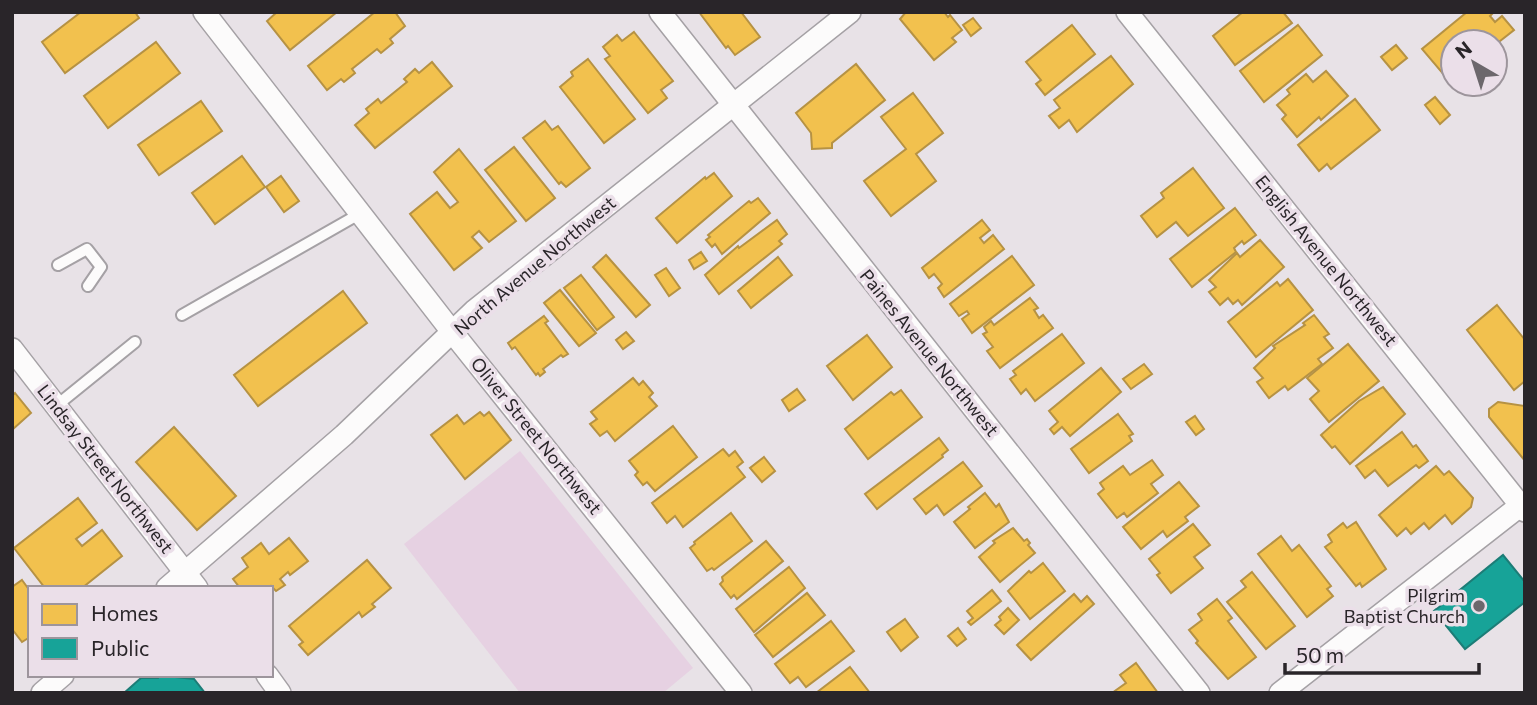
<svg xmlns="http://www.w3.org/2000/svg" width="1537" height="705" font-family="Commissioner,sans-serif">
	<rect width="100%" height="100%" fill="#e8e2e7"/>
	<polygon fill="#e6d1e2" points="520,451 693,668 663,693 520,693 404,544"/>
	<g fill="#f2c14e" stroke="#b69243" stroke-width="2">
		<polygon points="81,12 135,12 139,18 65,73 42,42"/>
		<polygon points="277,12 337,12 290,50 267,21"/>
		<polygon points="375,12 395,12 405,26 390,39 393,43 381,53 377,49 352,69 355,73 344,82 341,79 327,90 308,66"/>
		<polygon points="699,12 741,12 760,37 735,55 728,46 726,48"/>
		<polygon points="906,12 944,12 948,17 950,15 962,30 952,38 956,42 934,60 900,19"/>
		<polygon points="1243,12 1283,12 1292,23 1235,65 1213,36"/>
		<polygon points="1467,12 1494,12 1490,16 1495,22 1502,16 1514,30 1495,45 1495,42 1453,42 1453,80 1450,82 1422,49"/>
		<polygon points="973,18 981,28 971,36 963,25"/>
		<polygon points="1072,25 1095,54 1045,95 1036,84 1041,80 1026,62"/>
		<polygon points="1298,25 1322,55 1264,102 1240,71"/>
		<polygon points="634,32 673,81 661,90 667,98 648,113 605,59 610,56 603,47 617,35 622,41"/>
		<polygon points="156,42 180,73 108,128 84,96"/>
		<polygon points="1396,45 1407,58 1392,70 1381,57"/>
		<polygon points="1111,56 1133,84 1077,132 1069,120 1059,128 1049,116 1060,108 1054,100"/>
		<polygon points="588,59 635,119 604,143 560,87 573,76 571,72"/>
		<polygon points="432,62 452,86 375,148 355,125 369,113 366,109 378,99 381,103 407,82 404,79 415,69 419,73"/>
		<polygon points="856,64 885,100 832,143 832,148 812,149 811,133 796,113"/>
		<polygon points="1326,71 1348,96 1321,120 1319,117 1297,137 1282,119 1286,115 1277,105 1290,94 1287,90 1306,74 1313,82"/>
		<polygon points="913,93 943,133 916,154 936,181 891,216 864,181 906,149 881,117"/>
		<polygon points="1435,97 1450,115 1440,124 1425,105"/>
		<polygon points="1355,99 1380,130 1331,169 1327,164 1319,171 1298,145"/>
		<polygon points="201,101 222,131 159,175 138,145"/>
		<polygon points="545,121 552,130 558,126 590,168 566,187 561,182 559,184 523,138"/>
		<polygon points="514,147 555,198 526,221 485,170"/>
		<polygon points="459,149 516,221 489,242 479,231 472,237 482,248 454,270 410,214 437,192 450,208 458,202 434,172"/>
		<polygon points="242,156 265,187 215,224 192,193"/>
		<polygon points="1193,168 1224,208 1188,236 1176,222 1157,237 1141,216 1164,198 1161,193"/>
		<polygon points="714,173 732,196 677,243 656,218 705,177 706,179"/>
		<polygon points="281,176 299,201 284,212 266,187"/>
		<polygon points="758,198 770,213 722,254 715,244 712,247 706,240 710,237 708,235 749,201 751,203"/>
		<polygon points="1235,208 1256,235 1244,244 1242,241 1234,248 1236,252 1192,287 1170,259"/>
		<polygon points="777,220 787,234 779,241 782,244 719,294 705,275 738,246 739,248"/>
		<polygon points="982,220 990,230 980,238 984,243 993,235 1004,249 944,297 938,288 942,284 934,274 929,278 922,268"/>
		<polygon points="1260,240 1284,267 1242,305 1238,300 1233,304 1228,298 1220,305 1209,292 1216,287 1209,280 1237,253 1240,257"/>
		<polygon points="701,252 707,261 694,269 689,260"/>
		<polygon points="606,255 650,305 636,317 593,267"/>
		<polygon points="1012,256 1034,285 972,333 962,319 969,314 967,311 959,316 950,304"/>
		<polygon points="778,257 792,275 751,308 738,291"/>
		<polygon points="666,268 680,288 669,296 655,275"/>
		<polygon points="581,275 614,317 597,330 564,288"/>
		<polygon points="1288,279 1313,310 1256,357 1228,322 1277,282 1280,286"/>
		<polygon points="560,290 596,333 579,346 544,303"/>
		<polygon points="343,291 367,323 258,406 234,375"/>
		<polygon points="1030,298 1038,308 1034,310 1039,318 1043,315 1053,328 1000,368 987,351 993,347 983,334 987,332 984,327 991,321 994,325"/>
		<polygon points="1497,305 1525,340 1525,381 1514,390 1467,330"/>
		<polygon points="1314,315 1329,334 1324,337 1333,348 1318,359 1322,364 1288,390 1285,386 1269,398 1257,382 1263,378 1254,368 1275,348 1273,346 1305,325 1303,323"/>
		<polygon points="544,316 548,321 545,323 568,354 563,357 561,355 543,369 545,372 540,376 538,373 536,375 515,347 512,349 508,343"/>
		<polygon points="626,332 634,341 623,349 616,340"/>
		<polygon points="1062,334 1084,363 1035,401 1026,389 1021,394 1010,379 1016,375 1013,371"/>
		<polygon points="867,335 892,367 853,400 827,366"/>
		<polygon points="1348,344 1379,381 1329,422 1310,399 1319,391 1307,378"/>
		<polygon points="1144,364 1152,374 1131,389 1123,379"/>
		<polygon points="1101,368 1121,392 1070,436 1062,427 1054,434 1050,429 1058,422 1049,411"/>
		<polygon points="633,378 639,385 643,381 653,393 649,397 657,406 615,441 607,431 600,436 590,424 597,419 591,412"/>
		<polygon points="1383,387 1405,414 1350,464 1335,446 1332,448 1321,435 1359,401"/>
		<polygon points="797,389 805,400 789,411 782,400"/>
		<polygon points="901,390 922,417 868,459 845,429 891,392 894,395"/>
		<polygon points="15,393 31,413 12,430 12,396"/>
		<polygon points="1498,402 1525,406 1525,461 1489,417 1489,409"/>
		<polygon points="480,412 484,416 489,412 511,440 465,479 431,435 457,415 464,424"/>
		<polygon points="1118,414 1133,434 1129,436 1132,441 1089,473 1071,449"/>
		<polygon points="1195,416 1204,429 1196,435 1186,422"/>
		<polygon points="673,426 697,457 655,491 647,482 643,485 635,475 638,472 629,461"/>
		<polygon points="174,427 236,496 197,530 136,462"/>
		<polygon points="1402,432 1413,447 1416,445 1428,461 1419,468 1416,465 1388,486 1375,470 1365,478 1356,466"/>
		<polygon points="939,438 948,450 942,455 943,457 877,509 865,494"/>
		<polygon points="723,449 729,456 735,451 743,462 737,467 745,477 683,527 675,516 667,523 652,503"/>
		<polygon points="764,457 775,471 762,482 750,468"/>
		<polygon points="1152,460 1163,475 1151,484 1158,493 1127,517 1124,513 1117,518 1098,494 1104,489 1100,483 1123,466 1130,475"/>
		<polygon points="963,462 982,486 944,515 937,505 926,514 914,499"/>
		<polygon points="1436,466 1444,475 1449,471 1473,498 1471,507 1452,524 1445,515 1429,529 1424,523 1411,534 1406,528 1397,536 1379,515"/>
		<polygon points="1179,482 1199,506 1185,517 1188,521 1167,537 1163,531 1141,549 1123,527"/>
		<polygon points="985,493 996,507 999,504 1009,522 975,548 954,522 970,509 968,507"/>
		<polygon points="78,498 97,523 76,539 82,546 102,530 122,556 82,588 45,588 14,548"/>
		<polygon points="731,513 752,541 714,570 712,568 707,571 690,548 695,544 694,542"/>
		<polygon points="1356,522 1386,569 1362,587 1360,583 1356,586 1325,547 1332,542 1328,535 1343,523 1347,528"/>
		<polygon points="1193,524 1210,545 1194,557 1203,568 1171,593 1157,575 1160,573 1149,559"/>
		<polygon points="1013,528 1024,541 1027,539 1030,543 1028,545 1035,553 1000,582 979,557 995,543 993,541"/>
		<polygon points="1281,536 1292,551 1299,545 1331,586 1327,589 1333,596 1307,617 1258,554"/>
		<polygon points="289,538 308,561 290,575 288,572 280,579 285,585 276,591 271,586 269,588 240,588 233,579 248,567 242,558 261,543 269,554"/>
		<polygon points="766,541 783,561 737,599 734,595 731,598 720,584 723,581 722,577"/>
		<polygon points="367,560 391,588 372,604 375,607 362,617 359,612 308,655 299,645 303,642 289,626"/>
		<polygon points="1043,563 1065,591 1030,619 1008,591 1029,571 1031,573"/>
		<polygon points="789,567 805,588 754,632 736,609"/>
		<polygon points="1252,572 1295,626 1266,649 1227,602 1246,587 1241,581"/>
		<polygon points="22,580 30,591 30,637 22,642 12,629 12,587"/>
		<polygon points="992,590 1001,601 971,625 968,622 973,618 967,611"/>
		<polygon points="807,593 825,615 773,657 755,635"/>
		<polygon points="1074,594 1081,602 1087,596 1094,604 1031,660 1017,645"/>
		<polygon points="1217,599 1232,618 1228,621 1256,657 1228,679 1196,643 1198,641 1189,630 1202,620 1198,614"/>
		<polygon points="1008,608 1019,620 1004,634 995,625 1001,620 999,617"/>
		<polygon points="905,619 918,637 901,651 887,632"/>
		<polygon points="831,621 854,651 806,687 798,677 790,683 775,664"/>
		<polygon points="958,628 966,639 957,646 948,636"/>
		<polygon points="1136,663 1158,693 1112,693 1126,683 1120,675"/>
		<polygon points="850,667 870,693 816,693"/>
	</g>
	<g fill="#17a398" stroke="#1c7d77" stroke-width="2">
		<polygon points="1503,555 1525,582 1525,602 1465,649 1434,611"/>
		<polygon points="159,675 176,675 176,677 194,679 205,693 124,693 141,678 158,678"/>
	</g>
	<g fill="none" stroke-linecap="round" stroke-linejoin="round">
		<g stroke="#a5a1a5" stroke-width="14">
			<g id="service">
				<polyline points="58,265 87,249 101,267 88,286"/>
				<polyline points="182,315 361,213"/>
				<polyline points="56,406 135,342"/>
			</g>
		</g>
		<g stroke="#a5a1a5" stroke-width="24">
			<g id="minor">
				<polyline points="204,12 453,333 741,693"/>
				<polyline points="660,12 1199,693"/>
				<polyline points="1127,12 1525,511"/>
				<polyline points="12,349 197,588"/>
				<polyline points="167,588 344,435 474,311 850,12"/>
				<polyline points="267,675 280,693"/>
				<polyline points="42,693 63,675"/>
				<polyline points="1280,693 1525,502"/>
			</g>
		</g>
		<use href="#service" stroke="#fcfbfb" stroke-width="10"/>
		<use href="#minor" stroke="#fcfbfb" stroke-width="21"/>
	</g>
	<circle fill="#6c676c" stroke="#ebdfe9" stroke-width="2.5" cx="1479" cy="606" r="7"/>
	<g text-anchor="middle" stroke-width="7" stroke-linejoin="round" paint-order="stroke">
		<g font-size="18" fill="#292529" stroke="#ebdfe9">
			<text transform="translate(1326 261) rotate(51)" y="6">English Avenue Northwest</text>
			<text transform="translate(535 266) rotate(-40)" y="6">North Avenue Northwest</text>
			<text transform="translate(929 353) rotate(51)" y="6">Paines Avenue Northwest</text>
			<text transform="translate(536 436) rotate(51)" y="6">Oliver Street Northwest</text>
			<text transform="translate(105 469) rotate(52)" y="6">Lindsay Street Northwest</text>
		</g>
		<g font-size="18" fill="#292529" stroke="#ebdfe9" text-anchor="end">
			<text x="1465" y="602">Pilgrim<tspan x="1465" dy="21">Baptist Church</tspan></text>
		</g>
	</g>
	<rect width="1537" height="705" fill="none" stroke="#292529" stroke-width="28"/>
	<rect x="28" y="586" width="245" height="91" fill="#ebdfe9" stroke="#9d959c" stroke-width="2"/>
	<rect x="42" y="604" width="35" height="21" fill="#f2c14e" stroke="#9d959c" stroke-width="2"/>
	<text x="91" y="621" font-size="21" fill="#292529">Homes</text>
	<rect x="42" y="638" width="35" height="21" fill="#17a398" stroke="#9d959c" stroke-width="2"/>
	<text x="91" y="656" font-size="21" fill="#292529">Public</text>
	<g transform="translate(1474 63) rotate(321)"><circle r="33" fill="#ebdfe9" stroke="#9d959c" stroke-width="2"/>
	<path d="M0-5L12 26L0 18L-12 26Z" fill="#6c676c"/>
	<text y="-10" font-size="19" font-weight="bold" text-anchor="middle" fill="#292529">N</text>
	</g>
	<path d="M1285 663v10h194v-10" fill="none" stroke="#292529" stroke-width="3.5"/>
	<text x="1296" y="663" font-size="21" fill="#292529" stroke="#ebdfe9" stroke-width="5" paint-order="stroke">50 m</text>
</svg>
